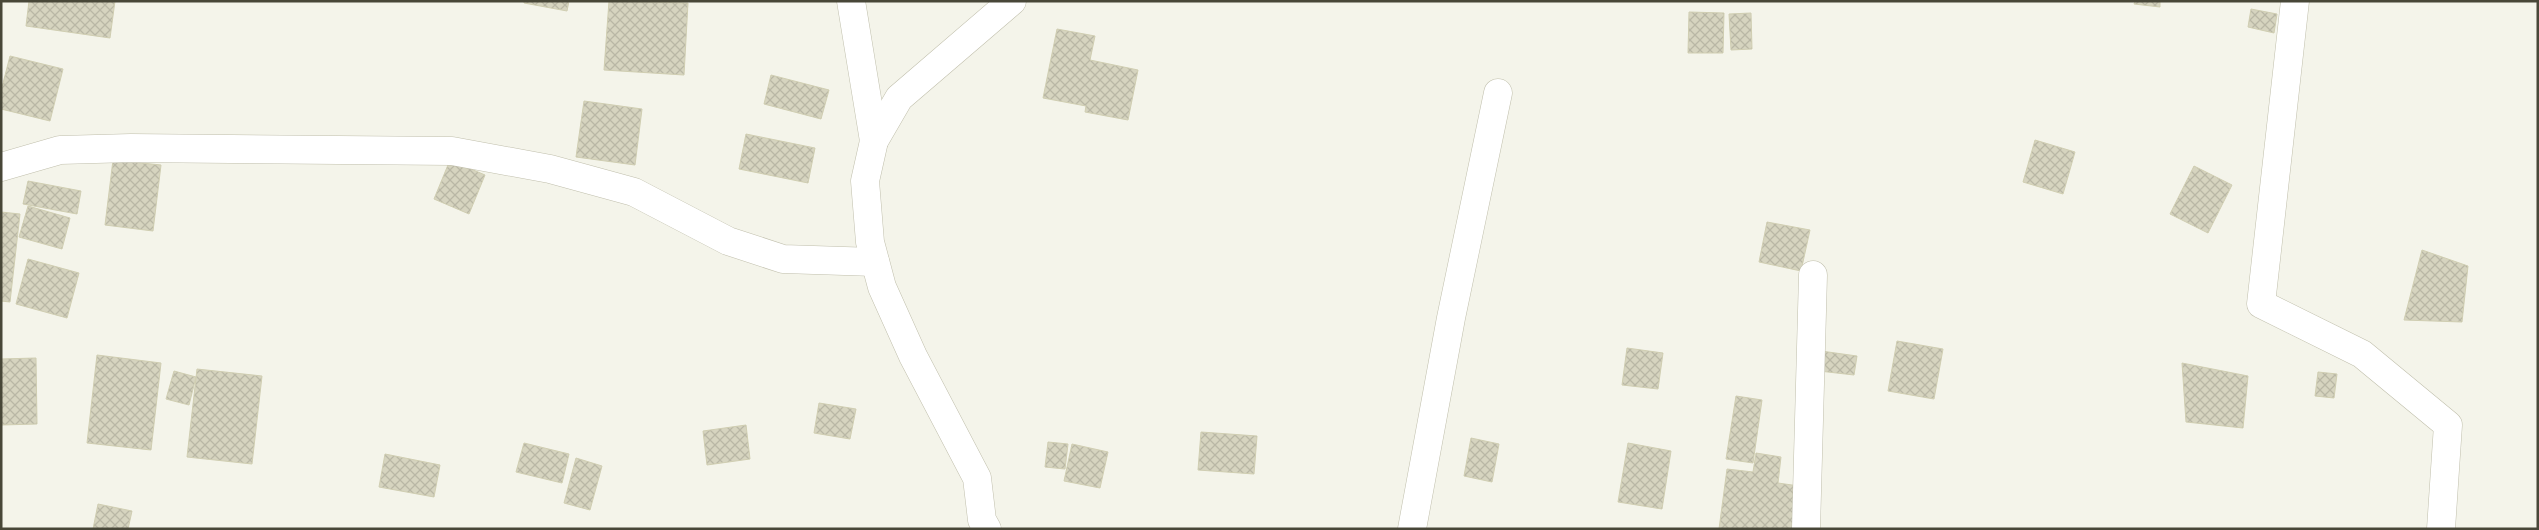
<svg xmlns="http://www.w3.org/2000/svg" width="2539" height="530" font-family="'Fira Sans Condensed',sans-serif">
	<defs>
		<pattern id="building-cross-hatch" width="8" height="8" patternUnits="userSpaceOnUse" patternTransform="scale(1.25)"><rect width="8" height="8" fill="#d6d4bf"/><path d="M0 0l8 8M0 8l8-8" fill="none" stroke="#b9b7a5"/></pattern>
	</defs>
	<rect width="100%" height="100%" fill="#f4f4ea"/>
	<g fill="url(#building-cross-hatch)" stroke="#d0ceb2">
		<polygon points="29,1 115,1 110,38 26,26"/>
		<polygon points="524,1 569,1 567,11 524,3"/>
		<polygon points="609,1 688,3 684,75 604,70"/>
		<polygon points="2135,1 2160,1 2160,7 2134,4"/>
		<polygon points="2251,9 2277,14 2274,33 2248,27"/>
		<polygon points="1689,12 1724,13 1723,53 1688,53"/>
		<polygon points="1751,13 1752,49 1731,50 1729,14"/>
		<polygon points="1057,29 1095,36 1090,60 1138,70 1128,120 1085,112 1086,106 1043,98"/>
		<polygon points="10,56 63,69 50,121 1,109 1,91"/>
		<polygon points="771,75 829,90 821,119 764,104"/>
		<polygon points="584,101 642,109 635,165 576,157"/>
		<polygon points="746,134 815,148 808,183 739,169"/>
		<polygon points="2035,140 2075,152 2063,194 2023,182"/>
		<polygon points="113,160 161,165 153,231 105,225"/>
		<polygon points="450,160 485,175 469,214 434,199"/>
		<polygon points="2194,166 2232,185 2208,233 2170,214"/>
		<polygon points="28,181 81,191 77,214 23,204"/>
		<polygon points="28,206 70,218 62,249 19,237"/>
		<polygon points="1,212 20,214 10,302 1,301"/>
		<polygon points="1767,222 1810,230 1801,271 1759,262"/>
		<polygon points="2422,250 2468,266 2462,322 2404,320"/>
		<polygon points="28,259 79,273 67,318 16,304"/>
		<polygon points="1897,341 1943,349 1934,399 1888,391"/>
		<polygon points="1627,348 1663,353 1658,389 1622,385"/>
		<polygon points="1821,351 1857,356 1854,375 1819,371"/>
		<polygon points="97,355 161,363 151,450 87,443"/>
		<polygon points="36,358 37,424 1,425 1,359"/>
		<polygon points="2182,363 2248,376 2243,428 2186,422"/>
		<polygon points="197,369 262,376 252,464 187,457"/>
		<polygon points="174,371 196,377 189,405 166,399"/>
		<polygon points="2318,372 2337,374 2334,398 2315,396"/>
		<polygon points="1736,396 1762,400 1753,463 1726,459"/>
		<polygon points="819,403 856,409 850,439 814,433"/>
		<polygon points="746,425 750,459 707,465 703,431"/>
		<polygon points="1201,432 1257,436 1254,474 1198,470"/>
		<polygon points="1471,438 1499,444 1492,482 1464,476"/>
		<polygon points="1048,442 1068,444 1065,469 1045,467"/>
		<polygon points="524,443 569,454 562,483 516,472"/>
		<polygon points="1628,443 1671,451 1662,509 1618,502"/>
		<polygon points="1072,444 1108,452 1100,488 1064,481"/>
		<polygon points="1756,453 1781,457 1778,483 1799,486 1793,529 1719,529 1727,469 1753,472"/>
		<polygon points="385,454 440,465 434,497 379,487"/>
		<polygon points="576,458 602,466 590,510 564,503"/>
		<polygon points="98,504 132,511 128,529 93,529"/>
	</g>
	<g fill="none" stroke-linecap="round" stroke-linejoin="round">
		<g stroke="#c0bfac" stroke-width="29">
			<g id="minor">
				<polyline points="851,1 874,141"/>
				<polyline points="2295,1 2261,304 2362,354 2448,425 2441,529"/>
				<polyline points="1,167 60,150 131,148 452,151 550,169 634,192 728,241 783,259 875,262"/>
				<polyline points="987,529 982,520 977,478 913,356 882,287 870,242 865,181 874,141 899,98 1012,1"/>
				<polyline points="1412,529 1451,318 1498,93"/>
				<polyline points="1806,529 1813,275"/>
			</g>
		</g>
		<use href="#minor" stroke="#fff" stroke-width="28"/>
	</g>
	<rect width="2539" height="530" fill="none" stroke="#484738" stroke-width="5"/>
</svg>
